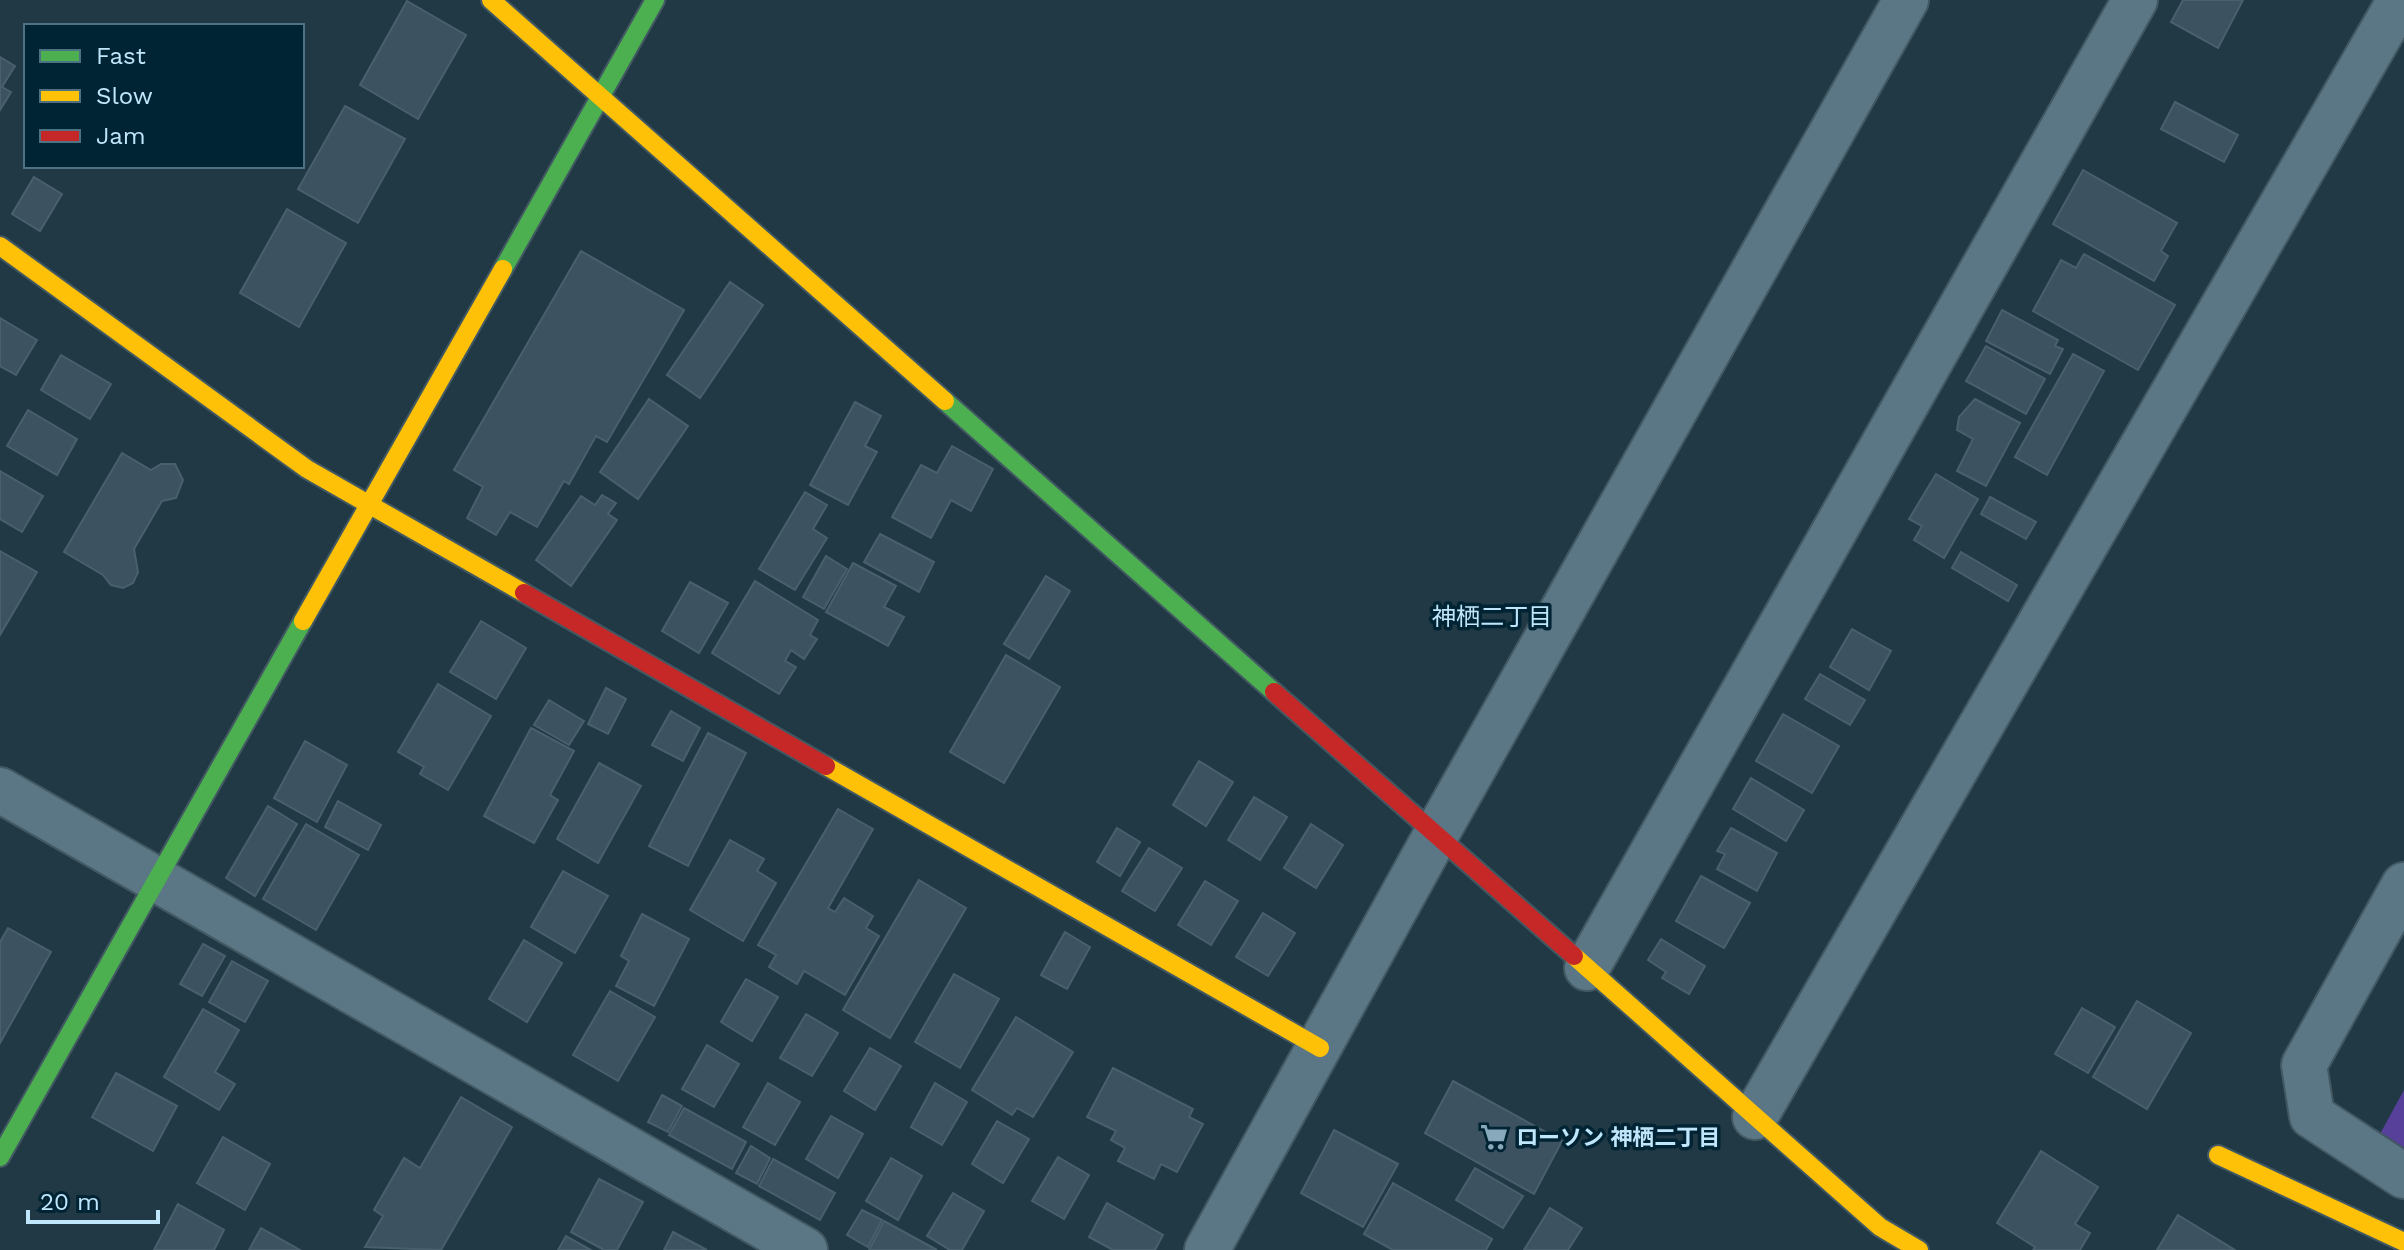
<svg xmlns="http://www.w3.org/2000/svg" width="2404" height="1250" font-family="'Work Sans','Noto Sans JP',sans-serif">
	<rect width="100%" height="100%" fill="#203944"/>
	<polygon fill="#56409a" points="2404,1090 2404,1159 2375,1143"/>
	<g fill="#3c5261" stroke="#4a5f6e" stroke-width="2">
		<polygon points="2183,0 2243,0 2218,48 2171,22"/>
		<polygon points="407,1 466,35 418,119 360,85"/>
		<polygon points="0,57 15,66 2,87 11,92 0,110"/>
		<polygon points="2175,102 2238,135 2224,162 2161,129"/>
		<polygon points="345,106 405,139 358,223 298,189"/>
		<polygon points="2083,170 2177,223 2161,251 2168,256 2154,281 2053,224"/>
		<polygon points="34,177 62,194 40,231 12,214"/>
		<polygon points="287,209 346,243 299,327 240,293"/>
		<polygon points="581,251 684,310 607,442 596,436 569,484 564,481 537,527 510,512 496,535 467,518 483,487 454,470"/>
		<polygon points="2084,254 2175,305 2138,370 2033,311 2061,260 2076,268"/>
		<polygon points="730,282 763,305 700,398 667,375"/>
		<polygon points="2002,310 2058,340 2055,346 2063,349 2050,374 1986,341"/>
		<polygon points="0,318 37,340 16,375 0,366"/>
		<polygon points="1986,346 2045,379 2026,414 1966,381"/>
		<polygon points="2073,354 2104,371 2047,475 2015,457"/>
		<polygon points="61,355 111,384 90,419 41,390"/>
		<polygon points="649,399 688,426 638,499 600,472"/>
		<polygon points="1975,399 2020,423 1986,486 1957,471 1973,439 1957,430 1959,417"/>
		<polygon points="855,402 881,416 865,446 877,452 848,505 810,485"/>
		<polygon points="28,410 77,439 57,475 7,446"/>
		<polygon points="952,446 993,469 971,511 951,500 931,538 892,517 921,465 937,473"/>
		<polygon points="122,453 151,470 161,464 175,464 183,480 176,498 162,501 134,549 138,572 133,583 123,588 111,585 103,575 64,552"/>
		<polygon points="0,471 43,496 22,532 0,519"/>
		<polygon points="1936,474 1978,499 1944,558 1914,540 1922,526 1909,519"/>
		<polygon points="805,492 827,505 813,529 827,538 795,590 759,569"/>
		<polygon points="602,495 616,503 608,514 617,520 571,586 536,560 581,496 595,505"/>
		<polygon points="1990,497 2036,522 2026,539 1981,514"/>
		<polygon points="880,534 934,562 919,592 864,562"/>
		<polygon points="0,551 37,572 0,635"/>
		<polygon points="1961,552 2017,585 2008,601 1952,568"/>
		<polygon points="826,556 847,569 824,609 803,597"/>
		<polygon points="853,563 896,586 884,607 904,617 888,646 826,612"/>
		<polygon points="1046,576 1070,591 1029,659 1004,644"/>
		<polygon points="755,581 818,620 810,635 817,639 804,659 791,650 785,661 796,667 779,694 712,653"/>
		<polygon points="690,582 728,603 699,653 662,631"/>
		<polygon points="481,621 526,648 496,699 450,672"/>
		<polygon points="1852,629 1891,651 1869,690 1830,667"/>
		<polygon points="1006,655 1060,687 1004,783 950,752"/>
		<polygon points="1820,674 1865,700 1850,725 1805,699"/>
		<polygon points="438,684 491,716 448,790 420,774 424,767 398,752"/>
		<polygon points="606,688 626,699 608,734 588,724"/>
		<polygon points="549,700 584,721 569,745 534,725"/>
		<polygon points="671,711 700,728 683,761 652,745"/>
		<polygon points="1783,714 1839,746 1812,793 1756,761"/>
		<polygon points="531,728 574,751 550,795 558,800 534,843 484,816"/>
		<polygon points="708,733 746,753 688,866 649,846"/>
		<polygon points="305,741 347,765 317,822 274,798"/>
		<polygon points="1199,761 1233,782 1206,826 1173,805"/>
		<polygon points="599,763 641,786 598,863 557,839"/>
		<polygon points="1751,778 1804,810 1786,841 1733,809"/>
		<polygon points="1254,797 1287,817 1260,860 1228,840"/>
		<polygon points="338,801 381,825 368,850 325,827"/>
		<polygon points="268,806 297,824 255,896 226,878"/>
		<polygon points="838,809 873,829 828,908 835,912 844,898 873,916 866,928 879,936 845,995 804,971 797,984 769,967 776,955 758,945"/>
		<polygon points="306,824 359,855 316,930 263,899"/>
		<polygon points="1311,824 1343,845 1316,888 1284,868"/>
		<polygon points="1117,828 1140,842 1120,876 1097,862"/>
		<polygon points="1731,828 1777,853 1757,891 1717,869 1725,854 1717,851"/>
		<polygon points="730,840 764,859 757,871 776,883 743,941 690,910"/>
		<polygon points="1149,848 1182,868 1155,911 1122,891"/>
		<polygon points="563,871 608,896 575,953 531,927"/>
		<polygon points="1701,876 1750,903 1724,948 1676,921"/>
		<polygon points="919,880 966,908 890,1038 843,1010"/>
		<polygon points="1205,881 1238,901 1211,945 1178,925"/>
		<polygon points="1263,913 1295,933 1268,976 1236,957"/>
		<polygon points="642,914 689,939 654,1006 616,986 629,961 621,956"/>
		<polygon points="8,928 51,952 0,1043 0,942"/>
		<polygon points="1065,932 1090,947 1067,989 1041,975"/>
		<polygon points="1661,939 1705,966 1689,994 1662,978 1666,972 1648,960"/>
		<polygon points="524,940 562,963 527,1022 489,999"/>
		<polygon points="203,944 225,956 202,996 180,984"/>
		<polygon points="232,961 268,981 245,1022 209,1002"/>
		<polygon points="954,974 999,999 960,1068 915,1042"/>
		<polygon points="746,979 778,997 752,1041 721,1022"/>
		<polygon points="610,991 655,1017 618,1081 573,1055"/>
		<polygon points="2137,1001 2191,1033 2147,1109 2093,1077"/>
		<polygon points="2082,1008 2115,1027 2088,1073 2055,1054"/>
		<polygon points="203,1009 239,1030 215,1072 235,1084 219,1110 164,1077"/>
		<polygon points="806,1014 838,1033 812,1076 780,1058"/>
		<polygon points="1016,1017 1073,1052 1033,1117 1017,1108 1012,1115 972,1090"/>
		<polygon points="707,1045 739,1064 714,1107 682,1089"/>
		<polygon points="870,1048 901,1066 875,1110 844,1091"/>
		<polygon points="1113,1068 1193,1109 1189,1117 1203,1124 1177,1172 1161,1164 1154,1179 1118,1161 1125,1148 1111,1140 1116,1131 1087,1117"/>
		<polygon points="116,1073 177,1106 153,1151 92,1117"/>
		<polygon points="1453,1081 1562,1141 1534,1194 1425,1133"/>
		<polygon points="768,1083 800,1102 775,1145 743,1127"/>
		<polygon points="935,1083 967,1102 942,1145 911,1127"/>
		<polygon points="662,1095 682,1106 668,1132 648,1122"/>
		<polygon points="461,1097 512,1127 441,1250 365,1247 383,1216 374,1210 404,1158 420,1168"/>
		<polygon points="684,1108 746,1142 732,1169 669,1135"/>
		<polygon points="831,1116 863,1134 838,1178 806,1159"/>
		<polygon points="997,1121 1029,1139 1003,1183 972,1164"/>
		<polygon points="1334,1130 1398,1164 1363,1227 1301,1193"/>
		<polygon points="223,1137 270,1164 245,1210 197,1183"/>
		<polygon points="751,1146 770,1158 757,1184 736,1173"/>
		<polygon points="2041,1151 2098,1187 2075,1224 2090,1233 2080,1250 2033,1250 2035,1247 1997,1223"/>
		<polygon points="1058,1157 1089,1175 1064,1219 1032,1201"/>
		<polygon points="891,1158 922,1176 898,1220 866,1201"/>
		<polygon points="773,1159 835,1193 820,1220 759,1186"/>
		<polygon points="1475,1168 1523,1196 1503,1228 1456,1200"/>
		<polygon points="599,1179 643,1202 617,1250 604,1250 571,1232"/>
		<polygon points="1393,1183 1492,1239 1486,1250 1393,1250 1364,1234"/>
		<polygon points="953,1193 984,1211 962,1250 950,1250 927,1236"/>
		<polygon points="1107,1203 1163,1235 1155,1250 1113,1250 1089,1237"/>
		<polygon points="178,1204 224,1230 214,1250 154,1250"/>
		<polygon points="1550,1208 1582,1228 1568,1250 1524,1250"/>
		<polygon points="862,1210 882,1220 868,1247 847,1235"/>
		<polygon points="2178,1215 2235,1250 2157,1250"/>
		<polygon points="884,1221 937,1250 869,1250"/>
		<polygon points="261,1228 300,1250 249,1250"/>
		<polygon points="673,1232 707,1250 664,1250"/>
		<polygon points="566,1236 591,1250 558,1250"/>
	</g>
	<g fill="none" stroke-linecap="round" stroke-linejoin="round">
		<g stroke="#425862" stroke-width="48">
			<g id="street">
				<polyline points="0,790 805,1250"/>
				<polyline points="2404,885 2304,1065 2312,1116 2404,1176"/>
				<polyline points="1587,968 2135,0"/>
				<polyline points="1755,1117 2400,0"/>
				<polyline points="1207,1250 1437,833 1906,0"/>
			</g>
		</g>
		<g stroke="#425862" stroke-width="22">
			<g id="fast">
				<polyline points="503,269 655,0"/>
				<polyline points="945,401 1274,692"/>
				<polyline points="0,1157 303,621"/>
			</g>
		</g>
		<g stroke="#425862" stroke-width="22">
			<g id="slow">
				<polyline points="491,0 945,401"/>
				<polyline points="0,246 307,469 524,593"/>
				<polyline points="303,621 503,269"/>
				<polyline points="826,766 1320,1048"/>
				<polyline points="1574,956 1880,1227 1919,1250"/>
				<polyline points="2218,1155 2404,1242"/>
			</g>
		</g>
		<g stroke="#425862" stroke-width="22">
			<g id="jam">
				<polyline points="524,593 826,766"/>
				<polyline points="1274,692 1574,956"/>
			</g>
		</g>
		<use href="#street" stroke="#5b7785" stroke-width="44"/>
		<use href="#fast" stroke="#4caf50" stroke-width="18"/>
		<use href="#slow" stroke="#ffc107" stroke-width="18"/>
		<use href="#jam" stroke="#c62828" stroke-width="18"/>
	</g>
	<defs>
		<g id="supermarket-bare" transform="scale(2.16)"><path d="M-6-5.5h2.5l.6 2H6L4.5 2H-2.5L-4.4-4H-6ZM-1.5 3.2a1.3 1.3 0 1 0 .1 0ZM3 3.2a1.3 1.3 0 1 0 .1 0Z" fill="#87a9bb" stroke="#002434" stroke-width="2.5" paint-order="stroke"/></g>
	</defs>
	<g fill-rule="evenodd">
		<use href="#supermarket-bare" x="1494" y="1137"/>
	</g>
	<g text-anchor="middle" stroke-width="7" stroke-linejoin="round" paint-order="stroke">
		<g font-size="22" font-weight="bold" fill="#bfe6fb" stroke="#002434" text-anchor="start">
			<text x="1516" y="1145">ローソン 神栖二丁目</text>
		</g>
		<g font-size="24" fill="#bfe6fb" stroke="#002434">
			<text x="1492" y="625">神栖二丁目</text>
		</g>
	</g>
	<rect x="24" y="24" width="280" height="144" fill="#002434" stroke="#4c7284" stroke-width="2"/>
	<rect x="40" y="50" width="40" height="12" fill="#4caf50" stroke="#4c7284" stroke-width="2"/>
	<text x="96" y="64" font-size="24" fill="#bfe6fb">Fast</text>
	<rect x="40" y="90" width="40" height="12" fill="#ffc107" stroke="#4c7284" stroke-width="2"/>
	<text x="96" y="104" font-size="24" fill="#bfe6fb">Slow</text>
	<rect x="40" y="130" width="40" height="12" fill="#c62828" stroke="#4c7284" stroke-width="2"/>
	<text x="96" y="144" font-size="24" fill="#bfe6fb">Jam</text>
	<path d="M28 1210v12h130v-12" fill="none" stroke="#bfe6fb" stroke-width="4"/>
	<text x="40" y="1210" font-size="24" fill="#bfe6fb" stroke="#002434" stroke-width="6" paint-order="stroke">20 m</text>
</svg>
